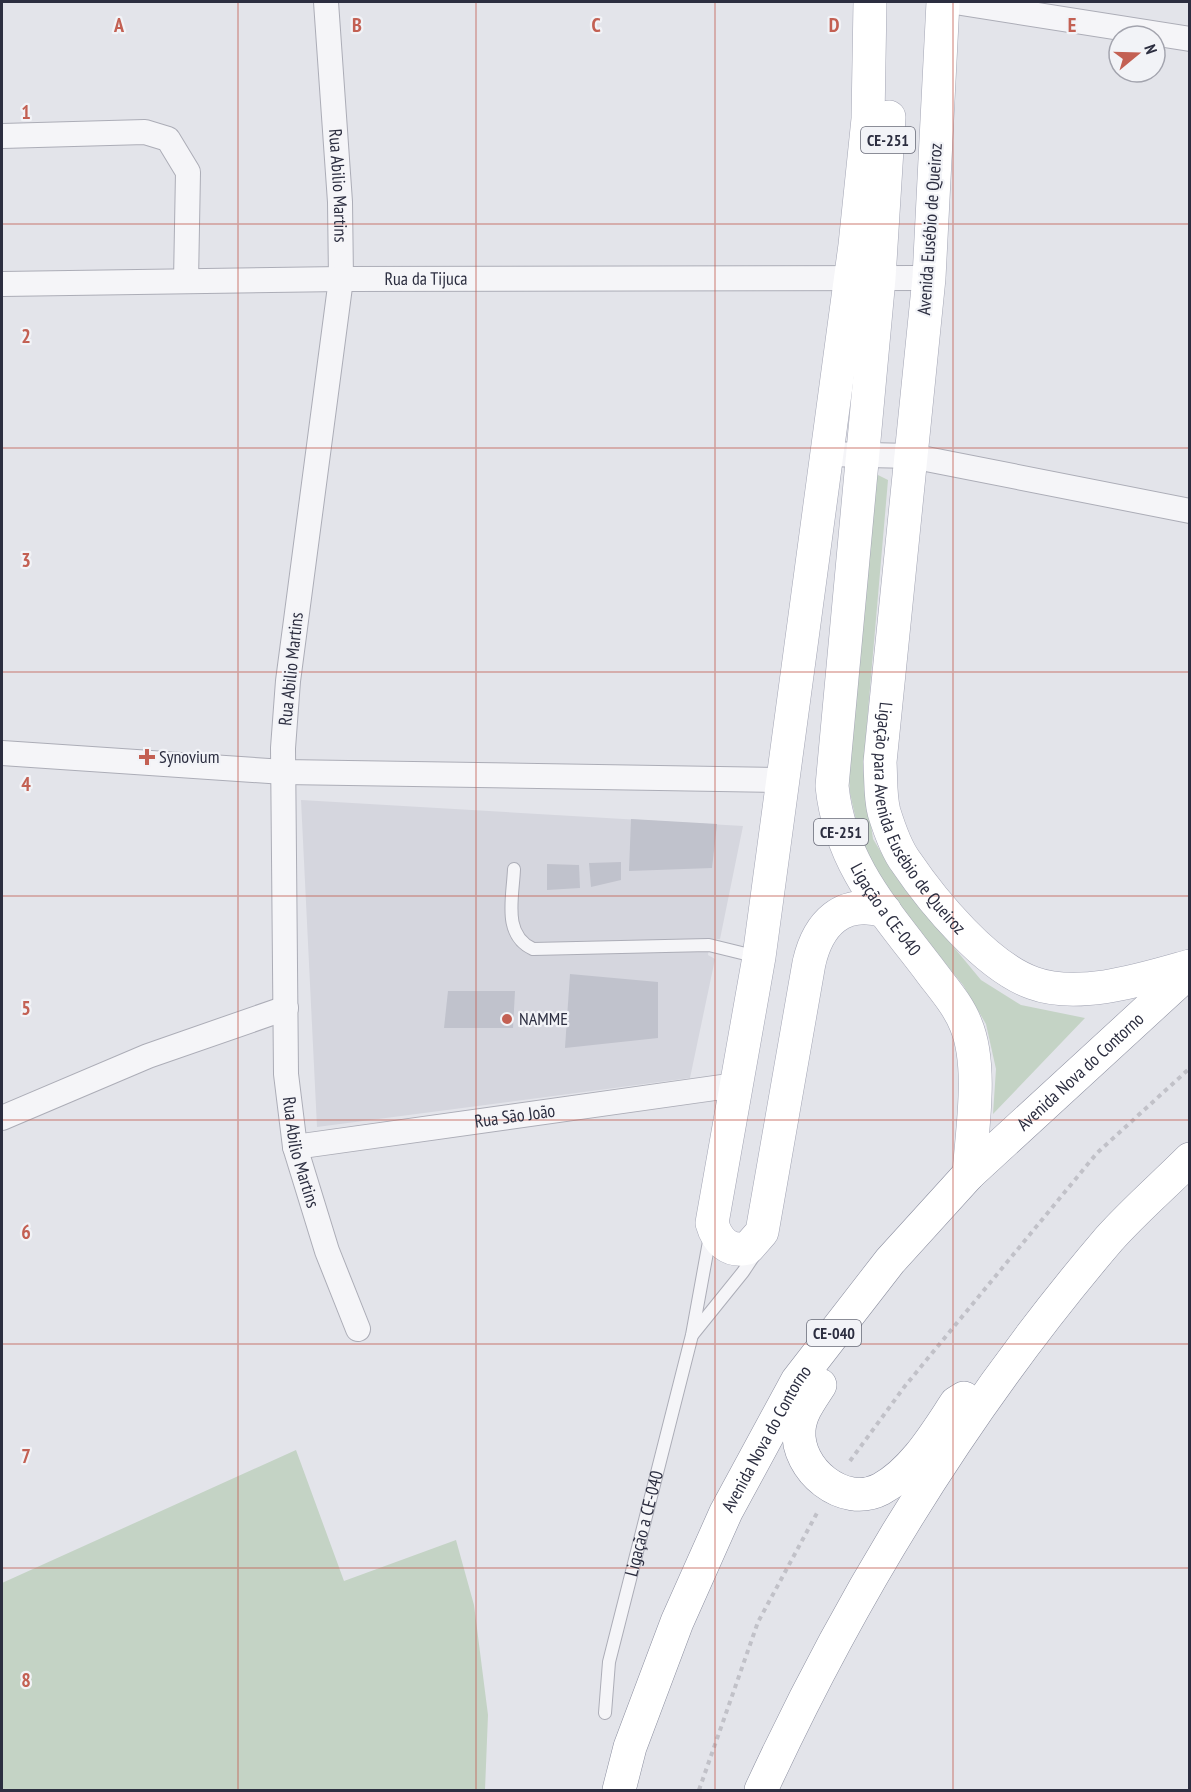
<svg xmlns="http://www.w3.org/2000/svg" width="1191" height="1792" font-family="'PT Sans Narrow',sans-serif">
	<rect width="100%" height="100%" fill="#e3e4ea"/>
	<polygon fill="#d5d6de" points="301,800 743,826 720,939 710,939 708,955 715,959 690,1078 317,1127"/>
	<g fill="#c4d3c5">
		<polygon points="874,473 888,480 863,769 873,839 898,880 981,980 1021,1005 1085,1018 993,1114 996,1069 986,1024 963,985 887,891 862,848 850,793 847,742"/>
		<polygon points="296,1450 344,1581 456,1540 474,1605 488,1715 485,1790 2,1790 2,1583"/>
	</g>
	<g fill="#c0c2cc">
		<polygon points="631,819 717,824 712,868 629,871"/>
		<polygon points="621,862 621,880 591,887 589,863"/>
		<polygon points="547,864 579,865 580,888 547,890"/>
		<polygon points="570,974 658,982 658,1038 565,1048"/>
		<polygon points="448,991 515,991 513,1028 444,1028"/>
	</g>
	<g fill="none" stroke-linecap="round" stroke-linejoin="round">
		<g stroke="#acadb7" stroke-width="14">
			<g id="lane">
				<path d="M514,869C513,897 502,935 533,949L709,945L758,957"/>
				<polyline points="693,1334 743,1272 757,1251"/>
				<path id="s1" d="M605,1713L609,1662L692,1335L710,1236"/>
			</g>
		</g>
		<g stroke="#acadb7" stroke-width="26">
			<g id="street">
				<path id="s2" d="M326,2L340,202L341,279L288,681L283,748L286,1074L295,1147L327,1251L358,1329"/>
				<polyline points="955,2 1190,39"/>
				<polyline points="2,136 145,132 168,139 188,172 186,281"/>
				<path id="s3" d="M2,284L341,279L929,278"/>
				<polyline points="826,454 911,456 1190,511"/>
				<polyline points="2,753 284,772 783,780"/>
				<polyline points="2,1118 148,1056 286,1008"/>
				<path id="s4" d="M295,1147L736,1085"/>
			</g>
		</g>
		<g stroke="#a3a5b4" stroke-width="34">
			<g id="primary">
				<path d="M870,2L868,119L855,245L759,957L712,1223C717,1241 729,1253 748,1248L762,1232L809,963C818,924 842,898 885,911"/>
				<path id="s5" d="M943,2L929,278L880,762C881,778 880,797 884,812C889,828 896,849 906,862C933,902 987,967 1033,983C1079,1000 1144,979 1190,966"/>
				<path id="s6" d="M889,117L879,278L832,786C840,863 883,909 928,968C941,986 958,1004 966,1025C983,1066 972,1130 969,1174"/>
			</g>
		</g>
		<g stroke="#8b8e9f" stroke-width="34">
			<g id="highway">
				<path d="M820,1385C811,1399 800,1413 799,1430C796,1469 843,1509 881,1489C914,1471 936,1433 956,1403L964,1398"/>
				<path id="s7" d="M619,1790L630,1747L677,1622L726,1512L797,1381L890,1261L969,1174L1190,971"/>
				<path d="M761,1790C852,1593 968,1404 1109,1239C1134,1211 1163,1186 1190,1159"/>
			</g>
		</g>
		<g stroke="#c1c1c8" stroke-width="4" stroke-dasharray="4.5 4.5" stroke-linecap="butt">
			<polyline points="850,1461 905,1386 1097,1153 1190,1068"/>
			<polyline points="699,1790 758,1622 817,1513"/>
		</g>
		<use href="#lane" stroke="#f5f5f8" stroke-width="12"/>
		<use href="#street" stroke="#f5f5f8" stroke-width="24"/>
		<use href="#primary" stroke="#fff" stroke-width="33"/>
		<use href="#highway" stroke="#fff" stroke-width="33"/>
	</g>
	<path fill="none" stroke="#c36053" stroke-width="1.5" stroke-opacity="0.55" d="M238,2V1790M476,2V1790M715,2V1790M953,2V1790M2,224H1190M2,448H1190M2,672H1190M2,896H1190M2,1120H1190M2,1344H1190M2,1568H1190"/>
	<g fill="#c36053" stroke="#f2f3f7" stroke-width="2">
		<path d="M144 748h6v6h6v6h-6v6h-6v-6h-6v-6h6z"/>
		<circle cx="507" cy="1019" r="6"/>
	</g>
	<g text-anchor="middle" stroke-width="4.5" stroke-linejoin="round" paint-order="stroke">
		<g fill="#f2f3f7" stroke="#676977" stroke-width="1.5">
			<rect x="861" y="127" width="54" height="26" rx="4.5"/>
			<rect x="814" y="819" width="54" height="26" rx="4.5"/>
			<rect x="807" y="1320" width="54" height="26" rx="4.5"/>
		</g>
		<g font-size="16" font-weight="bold" fill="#2c2e40">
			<text x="888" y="146">CE-251</text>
			<text x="841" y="838">CE-251</text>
			<text x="834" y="1339">CE-040</text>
		</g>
		<g font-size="18" fill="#2c2e40" stroke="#f2f3f7">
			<text dy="6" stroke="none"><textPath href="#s2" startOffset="184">Rua Abilio Martins</textPath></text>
			<text transform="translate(930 229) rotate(-86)" y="6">Avenida Eusébio de Queiroz</text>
			<text dy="6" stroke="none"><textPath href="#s3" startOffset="424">Rua da Tijuca</textPath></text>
			<text transform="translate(291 669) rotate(-84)" y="6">Rua Abilio Martins</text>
			<text dy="6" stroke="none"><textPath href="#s5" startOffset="830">Ligação para Avenida Eusébio de Queiroz</textPath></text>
			<text dy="6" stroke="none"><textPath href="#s6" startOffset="808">Ligação a CE-040</textPath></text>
			<text dy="6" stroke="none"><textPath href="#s7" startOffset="868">Avenida Nova do Contorno</textPath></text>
			<text dy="6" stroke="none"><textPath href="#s4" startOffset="222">Rua São João</textPath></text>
			<text dy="6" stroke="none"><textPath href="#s2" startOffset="1156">Rua Abilio Martins</textPath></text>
			<text dy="6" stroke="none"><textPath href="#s7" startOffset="382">Avenida Nova do Contorno</textPath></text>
			<text dy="6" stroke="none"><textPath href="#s1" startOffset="194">Ligação a CE-040</textPath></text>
		</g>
		<g font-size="18" fill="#2c2e40" stroke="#f2f3f7" text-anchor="start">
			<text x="159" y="763">Synovium</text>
			<text x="519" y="1025">NAMME</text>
		</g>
	</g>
	<g font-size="20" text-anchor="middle" font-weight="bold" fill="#c36053" stroke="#f2f3f7" stroke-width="4.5" stroke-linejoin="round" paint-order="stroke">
		<text x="119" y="32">A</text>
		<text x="357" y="32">B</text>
		<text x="596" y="32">C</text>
		<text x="834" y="32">D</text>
		<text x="1072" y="32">E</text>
		<text x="26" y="119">1</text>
		<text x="26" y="343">2</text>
		<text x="26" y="567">3</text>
		<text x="26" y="791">4</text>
		<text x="26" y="1015">5</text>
		<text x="26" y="1239">6</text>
		<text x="26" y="1463">7</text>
		<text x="26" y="1687">8</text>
	</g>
	<rect width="1191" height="1792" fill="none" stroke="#2c2e40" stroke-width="6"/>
	<g transform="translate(1137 54) rotate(71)"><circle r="28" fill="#f2f3f7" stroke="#a3a4ae" stroke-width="1.5"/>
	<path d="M0-4.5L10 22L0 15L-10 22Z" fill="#c36053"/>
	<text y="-9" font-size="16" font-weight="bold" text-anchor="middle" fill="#2c2e40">N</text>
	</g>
</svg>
